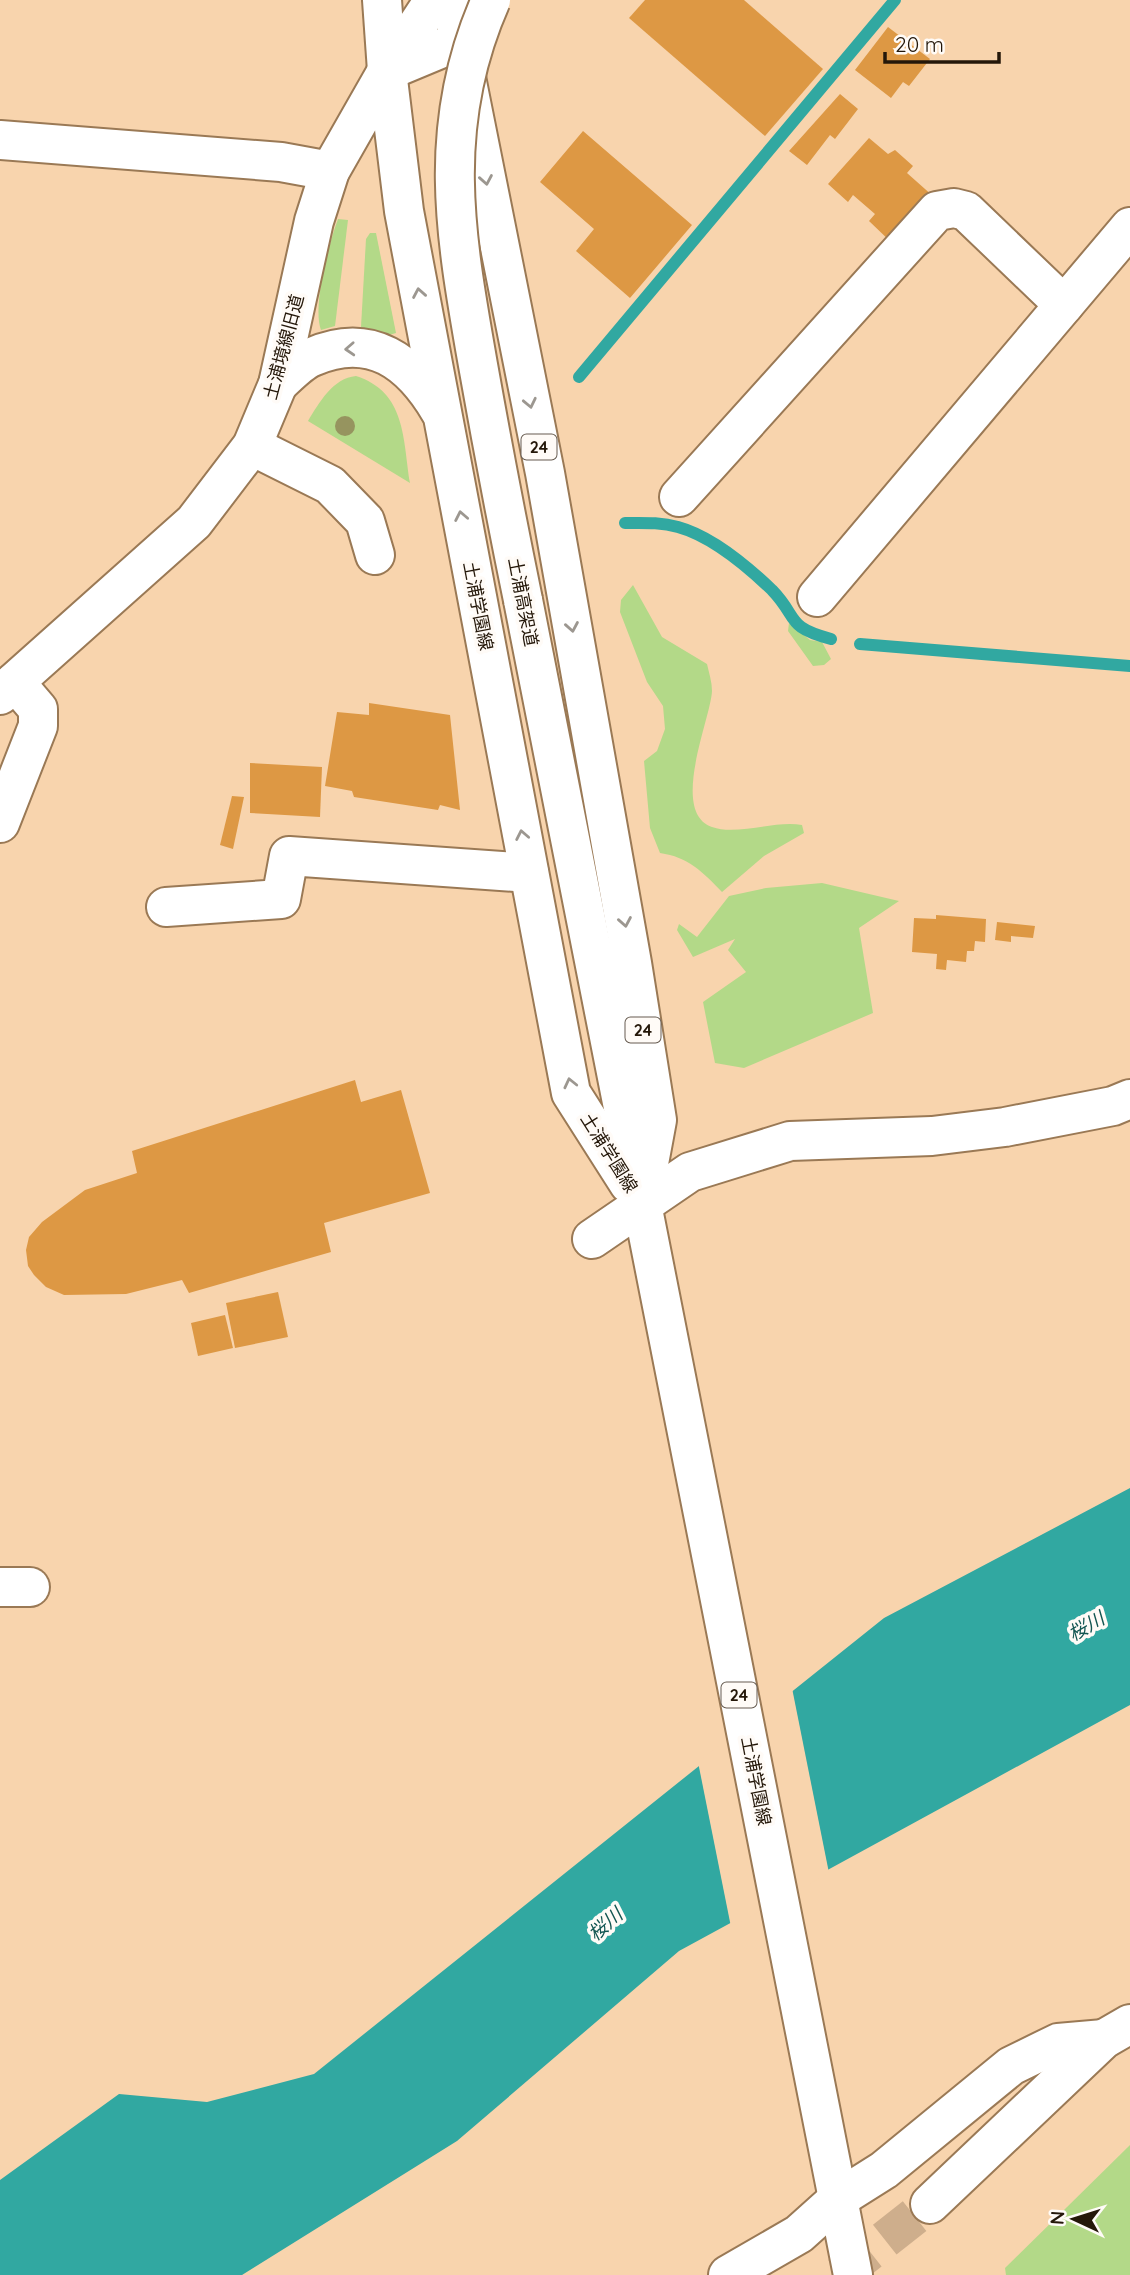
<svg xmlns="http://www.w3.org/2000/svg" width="1130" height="2275" font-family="Quicksand,'Noto Sans JP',sans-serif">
	<rect width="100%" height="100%" fill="#f8d4ad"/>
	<g fill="#b3d988">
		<path d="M338,219L348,220L335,326L321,330C312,306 329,243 338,219Z"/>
		<polygon points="370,233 376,233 396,333 389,335 361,327 366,239"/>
		<path d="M356,376C406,392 403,439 410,483L308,421C319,403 333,378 356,376Z"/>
		<path d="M633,585L662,637L707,664C709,673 712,682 712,691C711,718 669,812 712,827C737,836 775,820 802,825L804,833L764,856L722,892C703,872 688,857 660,853L650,828L644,761L657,751L665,729L663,706L647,682L620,612L621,600Z"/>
		<polygon points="789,623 810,640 822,642 831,659 824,665 813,666 788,631"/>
		<polygon points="822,883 899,901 859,928 873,1013 744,1068 715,1063 703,1002 746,972 728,950 735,939 693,957 677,930 679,924 697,937 729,896 766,888"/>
		<polygon points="1130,2145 1130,2275 1006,2275 1005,2268"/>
	</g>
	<polygon fill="#31a8a1" points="1130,1488 1130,1705 679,1951 457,2141 242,2275 0,2275 0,2180 119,2094 207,2102 314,2074 884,1618"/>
	<polygon fill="#f8d4ad" points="792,1688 829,1873 731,1927 698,1762"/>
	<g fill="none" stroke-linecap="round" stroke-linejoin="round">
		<g stroke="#31a8a1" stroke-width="12">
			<polyline points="579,377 895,0"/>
			<path d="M625,523C643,523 660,522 678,527C711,536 748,567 772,590C799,618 785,627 831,639"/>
			<polyline points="860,644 1130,666"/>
		</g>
	</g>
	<g fill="#dd9844">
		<polygon points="645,0 744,0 823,69 765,136 629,18"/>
		<polygon points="888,27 930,59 909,86 903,82 891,98 855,70"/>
		<polygon points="840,94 858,109 835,139 830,135 807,165 789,151"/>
		<polygon points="583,131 692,225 630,298 576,251 594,229 540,182"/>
		<polygon points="869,138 888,154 895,150 913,166 907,173 934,197 893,244 869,221 875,214 853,195 848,202 828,184"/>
		<polygon points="369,703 450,715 460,810 440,805 438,810 354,797 352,791 325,786 337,712 369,715"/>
		<polygon points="250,763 322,767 320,817 250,813"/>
		<polygon points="232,796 244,797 233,849 220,845"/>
		<polygon points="936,915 986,919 985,942 975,941 974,951 967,951 966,962 947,960 946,970 936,969 937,954 912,952 914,918 936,919"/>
		<polygon points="997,922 1035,926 1033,938 1011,936 1011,942 995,940"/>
		<polygon points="355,1080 361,1102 401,1090 430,1193 324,1223 331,1252 189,1293 182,1280 126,1294 64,1295 46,1287 34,1275 28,1266 26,1250 29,1237 42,1222 85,1190 137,1173 132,1151"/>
		<polygon points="278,1292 288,1337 235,1348 226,1303"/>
		<polygon points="225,1315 233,1348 198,1356 191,1323"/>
	</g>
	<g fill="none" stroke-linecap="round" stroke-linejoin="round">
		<polyline stroke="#ceae8c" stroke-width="38" stroke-dasharray="38 19" stroke-linecap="butt" points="840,2275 930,2204"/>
		<g stroke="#9a7955" stroke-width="42">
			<g id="minor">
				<polyline points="382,0 387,71"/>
				<polyline points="0,140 281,162 330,171"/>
				<path d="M278,384C288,375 300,362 312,357C371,331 411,362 440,411"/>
				<polyline points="252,446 330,485 365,521 375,555"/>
				<polyline points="679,497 937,211 954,208 966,211 1064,305"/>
				<polyline points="817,597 1130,227"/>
				<polyline points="0,695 194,522 252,446 278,384 314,221 330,171 387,71 459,41 453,0"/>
				<polyline points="0,823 38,726 38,709 15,682"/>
				<polyline points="166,907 281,899 289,856 529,873"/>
				<polyline points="592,1239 690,1172 790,1141 932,1136 1005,1127 1113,1106 1130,1099"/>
				<polyline points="0,1587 30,1587"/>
				<polyline points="930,2204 1104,2039 1130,2024"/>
				<polyline points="728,2275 799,2234 838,2199 884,2170 1011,2066 1058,2043 1104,2039"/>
			</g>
		</g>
		<g stroke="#9a7955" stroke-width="42">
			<g id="major">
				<polyline points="434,0 387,71 404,211 571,1093 629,1184"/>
				<polyline points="466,77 545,473 632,963 657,1120 645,1185"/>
				<polyline points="523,600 853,2275"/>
			</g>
		</g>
		<use href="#minor" stroke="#fff" stroke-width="38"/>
		<use href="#major" stroke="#fff" stroke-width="38"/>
		<g stroke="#9a7955" stroke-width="42" stroke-linecap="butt">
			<path id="major-bridge" d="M491,0C435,126 455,235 478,365C492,444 507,522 523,600"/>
		</g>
		<use href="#major-bridge" stroke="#fff" stroke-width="38"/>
	</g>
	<circle fill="#96945f" cx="345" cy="426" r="10"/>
	<defs><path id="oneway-chevron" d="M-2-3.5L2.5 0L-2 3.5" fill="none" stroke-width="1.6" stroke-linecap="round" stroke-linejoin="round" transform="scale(1.75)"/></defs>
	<g stroke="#9c9790">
		<use href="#oneway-chevron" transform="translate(486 180) rotate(80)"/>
		<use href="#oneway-chevron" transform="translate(419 293) rotate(-100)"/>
		<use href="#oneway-chevron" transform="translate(350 349) rotate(177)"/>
		<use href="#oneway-chevron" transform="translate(530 403) rotate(78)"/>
		<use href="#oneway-chevron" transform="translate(461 516) rotate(-101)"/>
		<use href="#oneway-chevron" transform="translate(572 627) rotate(80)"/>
		<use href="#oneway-chevron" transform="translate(522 835) rotate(-101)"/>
		<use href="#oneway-chevron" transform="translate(625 922) rotate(80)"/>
		<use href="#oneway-chevron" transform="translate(570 1083) rotate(-103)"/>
	</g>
	<g text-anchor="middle" stroke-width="7" stroke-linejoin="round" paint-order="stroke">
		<g fill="#fffbf7" stroke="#665b50" stroke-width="2">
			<rect x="521.5" y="434.5" width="35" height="25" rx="5"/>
			<rect x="625.5" y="1017.5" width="35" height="25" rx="5"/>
			<rect x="721.5" y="1682.5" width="35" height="25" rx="5"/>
		</g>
		<g font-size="16" font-weight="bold" fill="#241709">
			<text x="539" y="453">24</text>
			<text x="643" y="1036">24</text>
			<text x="739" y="1701">24</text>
		</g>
		<g font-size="18" fill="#241709" stroke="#fffbf7">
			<text transform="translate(284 347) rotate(-75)" y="6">土浦境線旧道</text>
			<text transform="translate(523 602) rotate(79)" y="6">土浦高架道</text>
			<text transform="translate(478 606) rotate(79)" y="6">土浦学園線</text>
			<text transform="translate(609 1153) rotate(58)" y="6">土浦学園線</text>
			<text transform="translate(756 1781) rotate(79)" y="6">土浦学園線</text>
		</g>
		<g font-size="19" font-style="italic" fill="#145652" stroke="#fffbf7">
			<text transform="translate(1086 1626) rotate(-30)" y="7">桜川</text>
			<text transform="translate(605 1924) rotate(-41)" y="7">桜川</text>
		</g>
	</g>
	<g transform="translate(1074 2219) rotate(274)" stroke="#fffbf7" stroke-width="5" paint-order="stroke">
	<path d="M0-5L12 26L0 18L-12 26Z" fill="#241709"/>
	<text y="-10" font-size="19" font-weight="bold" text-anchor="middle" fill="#241709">N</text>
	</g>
	<path d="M885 52v10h114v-10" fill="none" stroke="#241709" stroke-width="3.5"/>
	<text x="895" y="52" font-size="21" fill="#241709" stroke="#fffbf7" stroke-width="5" paint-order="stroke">20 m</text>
</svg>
